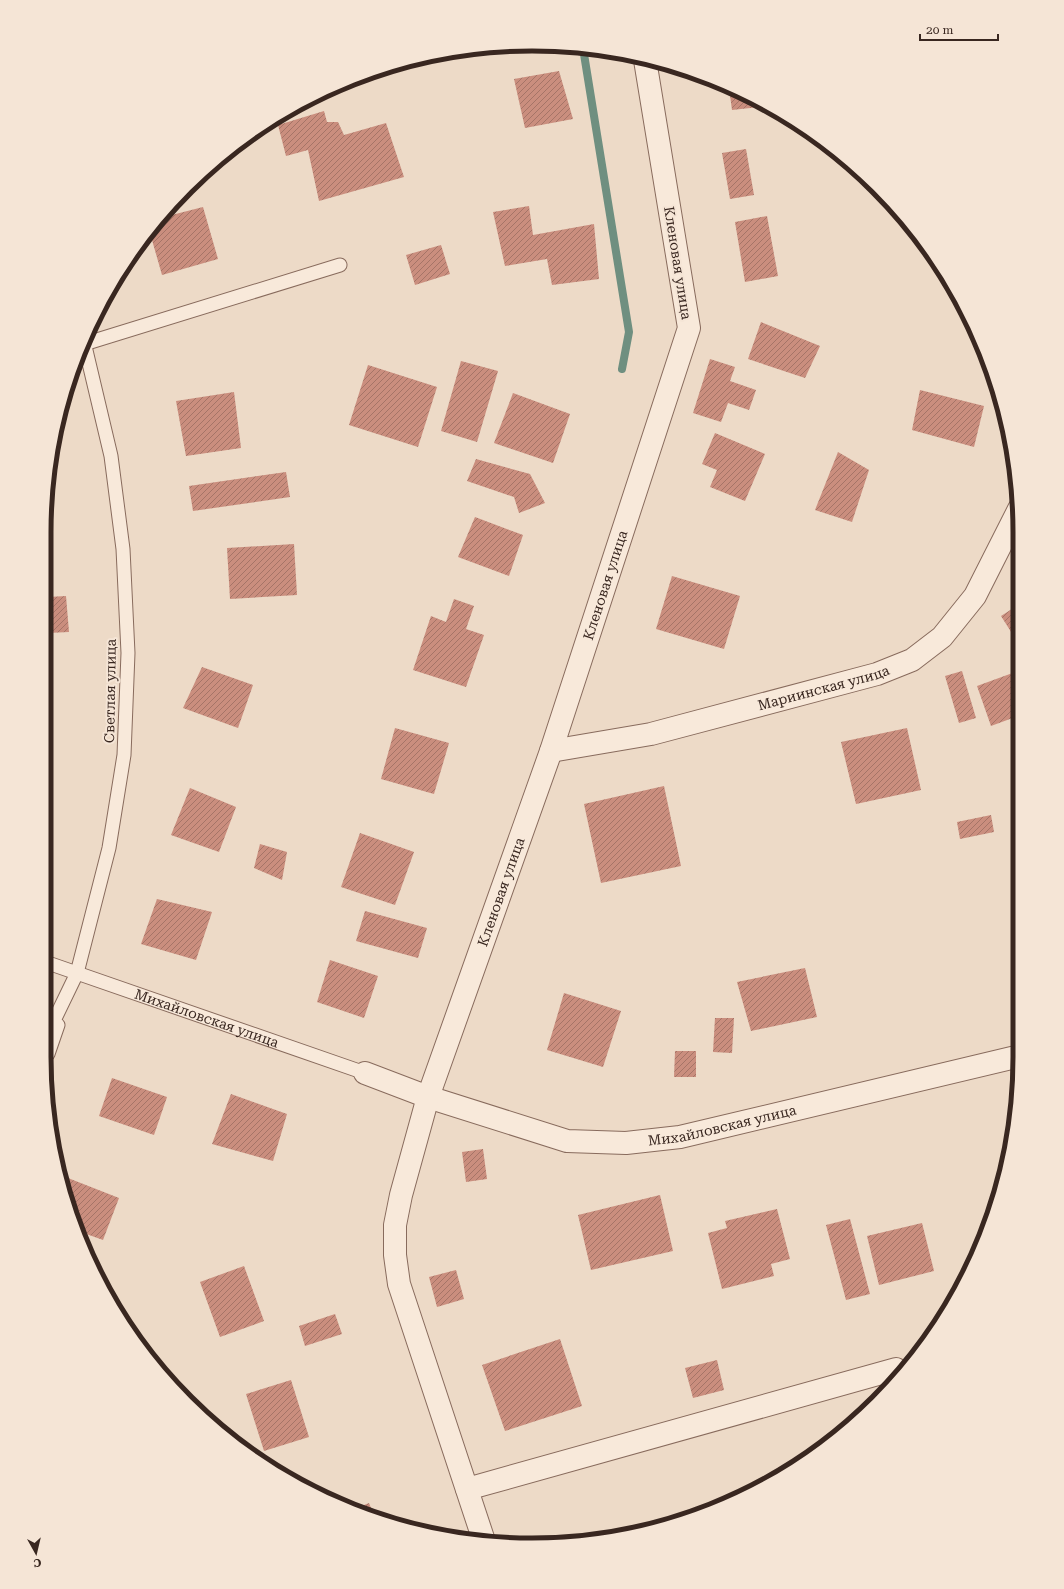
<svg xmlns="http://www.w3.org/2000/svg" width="1064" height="1589" font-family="'Roboto Serif',serif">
	<defs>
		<pattern id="building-hatch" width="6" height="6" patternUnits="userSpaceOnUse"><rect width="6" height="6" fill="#ca8e7e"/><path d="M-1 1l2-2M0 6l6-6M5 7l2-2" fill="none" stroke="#a57467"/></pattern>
	</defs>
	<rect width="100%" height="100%" fill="#eddac7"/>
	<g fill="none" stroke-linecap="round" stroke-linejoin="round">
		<polyline stroke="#6f8f80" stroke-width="8" points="583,48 629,332 622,369"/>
	</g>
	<g fill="url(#building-hatch)">
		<polygon points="559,71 573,119 525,128 514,79"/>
		<polygon points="729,88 734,90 769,106 732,110"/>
		<polygon points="324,111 327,122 338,122 344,135 386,123 404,177 319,201 308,150 286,156 278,125"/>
		<polygon points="746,149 754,195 730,199 722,153"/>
		<polygon points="861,173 869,182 866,183"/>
		<polygon points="529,206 533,235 594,224 599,279 552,285 547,259 505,266 493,212"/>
		<polygon points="203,207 218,259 162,275 150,233 160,218"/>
		<polygon points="767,216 778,276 745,282 735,222"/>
		<polygon points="441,245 450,274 415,285 406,255"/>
		<polygon points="761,322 820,346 805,378 748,359"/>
		<polygon points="710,359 735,367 730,381 756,390 749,410 728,403 721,422 693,413"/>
		<polygon points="461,361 498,371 477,442 441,431"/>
		<polygon points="368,365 437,387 418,447 349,425"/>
		<polygon points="920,390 984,406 974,447 912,430"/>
		<polygon points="234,392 241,448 186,456 176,401"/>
		<polygon points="513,393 570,414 553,463 494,443"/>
		<polygon points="715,433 765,454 745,501 710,487 717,470 702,464"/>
		<polygon points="838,452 869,470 852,522 815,510"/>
		<polygon points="476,459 530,474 545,503 519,513 514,497 467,481"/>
		<polygon points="286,472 290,497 193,511 189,486"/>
		<polygon points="475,517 523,535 509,576 458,557"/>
		<polygon points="294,544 297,595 230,599 227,548"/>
		<polygon points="672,576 740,596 724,649 656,629"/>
		<polygon points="66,596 69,632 48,633 48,597"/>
		<polygon points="454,599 474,606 466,629 484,635 466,687 413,670 431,616 446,622"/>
		<polygon points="1015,607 1018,612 1018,643 1001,616"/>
		<polygon points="202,667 253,685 238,728 183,708"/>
		<polygon points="962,671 976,718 959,723 945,676"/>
		<polygon points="1018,671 1018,716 991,726 977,686"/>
		<polygon points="395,728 449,743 434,794 381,779"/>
		<polygon points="907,728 921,790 856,804 841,742"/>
		<polygon points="664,786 681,866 601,883 584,804"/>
		<polygon points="190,788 236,807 219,852 171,835"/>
		<polygon points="991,815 994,832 960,839 957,822"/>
		<polygon points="360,833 414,852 395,905 341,887"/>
		<polygon points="260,844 287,852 282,880 254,868"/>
		<polygon points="157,899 212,912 196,960 141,944"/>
		<polygon points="365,911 427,928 418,958 356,941"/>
		<polygon points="330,960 378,976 364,1018 317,1002"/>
		<polygon points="805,968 817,1017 751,1031 737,982"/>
		<polygon points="564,993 621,1011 603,1067 547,1050"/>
		<polygon points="715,1018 734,1018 732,1053 713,1052"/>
		<polygon points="675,1051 696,1051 696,1077 674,1077"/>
		<polygon points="112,1078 167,1097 154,1135 99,1116"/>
		<polygon points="231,1094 287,1114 273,1161 212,1144"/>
		<polygon points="483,1149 487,1179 466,1182 462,1152"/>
		<polygon points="68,1178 119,1198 103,1240 78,1231 70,1214 64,1187"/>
		<polygon points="660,1195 673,1251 591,1270 578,1215"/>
		<polygon points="777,1209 790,1259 771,1264 774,1276 722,1289 708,1233 727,1228 725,1221"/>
		<polygon points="850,1219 870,1294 846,1300 826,1225"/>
		<polygon points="922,1223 934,1271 879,1285 867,1236"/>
		<polygon points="244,1266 264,1321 220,1337 200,1282"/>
		<polygon points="456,1270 464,1299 437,1307 429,1277"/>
		<polygon points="335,1314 342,1334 305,1346 299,1326"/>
		<polygon points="560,1339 582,1406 505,1431 482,1365"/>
		<polygon points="717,1360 724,1390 693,1398 685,1368"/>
		<polygon points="291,1380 309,1437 264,1451 246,1394"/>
		<polygon points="369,1503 375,1518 352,1510"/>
	</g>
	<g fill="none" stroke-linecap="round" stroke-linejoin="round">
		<g stroke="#886b5d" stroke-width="15">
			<g id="service">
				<polyline points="84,344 340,265"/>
				<path id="s1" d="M48,963L365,1073"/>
				<polyline points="48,1033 77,973 109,848 124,755 128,653 123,549 111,456 84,342"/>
				<polyline points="48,1054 58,1025"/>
			</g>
		</g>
		<g stroke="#886b5d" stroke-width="24">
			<g id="minor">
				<path id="s2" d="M551,751L651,734L877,674L912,660L942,637L975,596L1019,509"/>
				<path id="s3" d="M365,1073L428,1097L567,1141L626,1143L680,1137L1016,1057"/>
				<polyline points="467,1489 896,1369"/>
				<path id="s4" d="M484,1541L399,1284L395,1255V1225L401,1195L428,1097L551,751L689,328L645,60"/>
			</g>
		</g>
		<use href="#service" stroke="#f8e9da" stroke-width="13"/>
		<use href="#minor" stroke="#f8e9da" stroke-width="22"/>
	</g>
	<g text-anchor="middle" stroke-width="4" stroke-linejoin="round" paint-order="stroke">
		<g font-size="14" fill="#392720" stroke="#f5e5d6">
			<text transform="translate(678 263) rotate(81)" y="5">Кленовая улица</text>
			<text dy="5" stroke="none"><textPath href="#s4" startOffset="1004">Кленовая улица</textPath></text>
			<text dy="5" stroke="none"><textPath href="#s2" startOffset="280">Мариинская улица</textPath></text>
			<text transform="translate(110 691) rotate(-89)" y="5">Светлая улица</text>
			<text dy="5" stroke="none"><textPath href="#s4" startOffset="680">Кленовая улица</textPath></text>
			<text dy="5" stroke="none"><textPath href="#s1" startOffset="168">Михайловская улица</textPath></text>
			<text dy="5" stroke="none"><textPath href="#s3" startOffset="370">Михайловская улица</textPath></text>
		</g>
	</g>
	<path d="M0 0H1064V1589H0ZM532 51H532A481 481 0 0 1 1013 532V1057A481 481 0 0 1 532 1538H532A481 481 0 0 1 51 1057V532A481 481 0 0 1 532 51Z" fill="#f5e5d6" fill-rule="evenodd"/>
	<path fill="none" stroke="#392720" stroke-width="5" d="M532 51H532A481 481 0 0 1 1013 532V1057A481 481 0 0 1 532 1538H532A481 481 0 0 1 51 1057V532A481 481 0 0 1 532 51Z"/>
	<g transform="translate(36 1553) rotate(172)" stroke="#f5e5d6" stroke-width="3" paint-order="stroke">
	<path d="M0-3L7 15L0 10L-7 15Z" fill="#392720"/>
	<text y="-6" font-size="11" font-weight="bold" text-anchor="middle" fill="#392720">С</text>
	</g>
	<path d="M920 34v6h78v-6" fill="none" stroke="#392720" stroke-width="2"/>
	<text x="926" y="34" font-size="12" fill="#392720" stroke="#f5e5d6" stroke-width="3" paint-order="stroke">20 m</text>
</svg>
